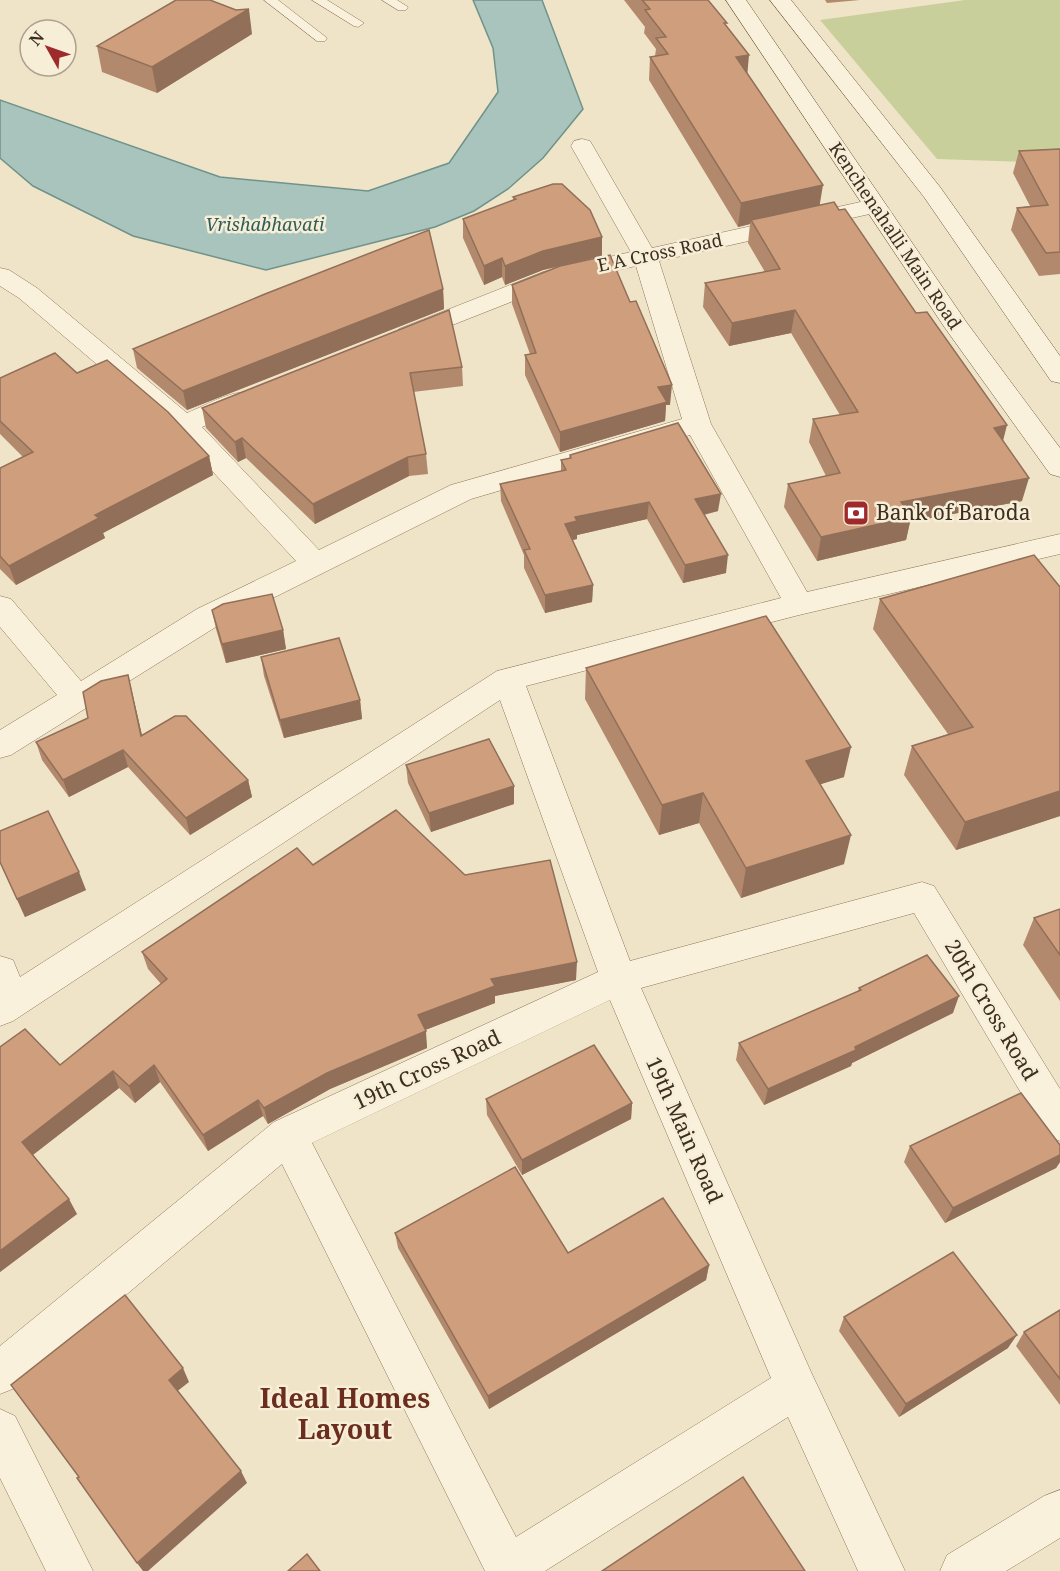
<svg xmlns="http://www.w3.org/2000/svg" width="1060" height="1571" font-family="'Noto Serif',serif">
	<rect width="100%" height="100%" fill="#f0e4c8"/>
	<polygon fill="#c9cf9b" points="965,0 1060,0 1060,163 937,159 820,20"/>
	<polygon fill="#a9c4bc" stroke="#6f938a" stroke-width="1.5" points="473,0 542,0 583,109 543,158 508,189 474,211 435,227 266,270 133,236 33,186 0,158 0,100 220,177 368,191 449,163 498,92 493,48"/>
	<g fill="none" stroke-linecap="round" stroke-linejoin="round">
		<g stroke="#8d765c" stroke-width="1">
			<g id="service">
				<polygon points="264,0 278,0 327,38 325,41 317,41"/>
				<polygon points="312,0 327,0 364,23 358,27 354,26"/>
				<polygon points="382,0 397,0 408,7 406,10 398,10"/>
			</g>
		</g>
		<g stroke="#8d765c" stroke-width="1">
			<g id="minor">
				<path d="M582,139L590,141L593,146L652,248L874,199L882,201L886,206L882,211L874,213L659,261L711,424L807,592L1060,534V554L799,615L526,686L630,961L922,882L934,886L1060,1089V1141L1046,1135L914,913L641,988L811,1372L905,1571H858L788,1417L545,1571H485L282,1164L15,1388L0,1394V1346L274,1122L598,972L500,700L13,1021L0,1026V956L13,960L20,977L497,671L781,598L690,435L471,499L219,625L11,755L0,758V730L57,695L0,627V596L11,599L81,681L197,609L296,561L174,430L19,298L0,286V268L9,270L37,288L187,413C207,405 234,388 255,393L259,399L255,405L202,427L319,550L451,485L682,419L636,266L559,283L417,339L408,342L399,339L395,334L399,329L543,272L631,252L571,146L574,141ZM610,1000L771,1378L516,1537L312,1143Z"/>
				<polygon points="0,1409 15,1416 93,1571 46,1571 0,1478"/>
				<polygon points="1060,1490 1060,1538 1006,1571 940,1571 947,1555 1044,1496"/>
			</g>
		</g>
		<g stroke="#6f573f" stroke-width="1">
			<g id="secondary">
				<polygon points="726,0 746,0 967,323 1060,448 1060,477 1050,474 945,328"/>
				<polygon points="770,0 791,0 940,187 1060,356 1060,383 1051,381 924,197"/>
			</g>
		</g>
		<use href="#service" fill="#faf1dc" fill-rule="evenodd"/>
		<use href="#minor" fill="#faf1dc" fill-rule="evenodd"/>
		<use href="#secondary" fill="#faf1dc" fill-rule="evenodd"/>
	</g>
	<g fill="#b2896c">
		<polygon points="624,0 708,0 726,27 747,74 820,205 1003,440 1022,501 910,522 906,540 817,561 784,507 788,484 826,476 809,442 813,419 840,415 791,333 729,346 703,307 705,283 765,272 748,243 750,224 738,227 649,80 650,57 655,56 656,49 644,33 645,27"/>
		<polygon points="825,0 860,0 827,3"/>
		<polygon points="252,34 157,93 102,72 97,46"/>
		<polygon points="1060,149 1060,274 1039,276 1011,230 1017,208 1030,206 1013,173 1019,151"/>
		<polygon points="513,197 602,237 602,256 543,270 505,285 502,277 484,285 463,238 463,219 513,200"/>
		<polygon points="512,285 670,405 666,405 665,421 560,452 525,375 525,355 530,354 512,304"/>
		<polygon points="443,289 444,309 187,410 137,368 133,349"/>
		<polygon points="449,310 462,367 463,386 413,392 426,454 428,474 409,476 315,524 246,458 238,462 206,428 202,408"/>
		<polygon points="77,373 209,456 213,475 103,533 105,538 16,585 0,569 0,468 23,457 0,434 0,378"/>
		<polygon points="570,455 718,511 704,515 726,573 683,583 647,519 577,535 577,539 572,540 593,585 592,602 545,613 524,568 524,555 501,501 500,484 561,471 561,460 569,459"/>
		<polygon points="1060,587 1060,816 956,850 904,775 912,746 948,734 873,629 880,599"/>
		<polygon points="212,610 283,630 286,649 226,663 216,629"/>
		<polygon points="261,657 360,700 362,719 284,738 264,676"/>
		<polygon points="586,668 844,777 820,784 844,864 741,898 699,823 659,835 585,699"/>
		<polygon points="132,692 142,735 248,780 252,797 190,835 128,767 69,797 42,760 36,742 88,718"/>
		<polygon points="406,765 514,786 514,804 431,832 408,783"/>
		<polygon points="0,831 86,890 25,917 0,863"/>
		<polygon points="313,865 576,980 495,996 495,1003 425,1030 427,1048 330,1089 268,1124 263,1116 208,1151 160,1082 135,1103 119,1088 33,1155 77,1214 0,1272 0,1047 60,1065 161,984 148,969 142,952"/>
		<polygon points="1060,909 1060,1001 1023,945 1034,918"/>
		<polygon points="859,988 953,1013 852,1063 851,1066 764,1105 736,1060 739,1043 858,992"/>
		<polygon points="486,1099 632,1103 631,1119 522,1175 487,1115"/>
		<polygon points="910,1146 1060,1155 1060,1162 1056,1168 945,1223 904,1162"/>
		<polygon points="395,1233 568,1253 709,1265 706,1280 489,1409 398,1248"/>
		<polygon points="1060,1310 1060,1405 1016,1346 1024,1332"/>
		<polygon points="844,1317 1008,1348 899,1417 839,1331"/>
	</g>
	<g fill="#916f58">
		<polygon points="249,9 252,34 157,93 152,67"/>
		<polygon points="749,55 747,78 736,57"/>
		<polygon points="823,185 819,209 751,220 750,224 738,227 741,203"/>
		<polygon points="602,237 602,256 543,270 505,285 505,266 543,251"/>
		<polygon points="502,258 502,277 484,285 484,266"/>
		<polygon points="443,289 444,309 187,410 183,391"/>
		<polygon points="795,310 791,333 729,346 732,323"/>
		<polygon points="672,385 670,405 666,405 665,421 560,452 560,432 658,387"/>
		<polygon points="1007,425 1001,449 994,428"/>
		<polygon points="242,438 246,458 238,462 235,442"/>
		<polygon points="209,456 213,475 103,533 105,538 16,585 9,566 95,515"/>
		<polygon points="408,457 409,476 315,524 313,504"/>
		<polygon points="1029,478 1022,501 910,522 906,540 817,561 821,537 901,502"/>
		<polygon points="721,494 718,511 693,517 695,499"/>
		<polygon points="649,502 647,519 577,535 577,539 564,542 565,524 575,517"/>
		<polygon points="728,555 726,573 683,583 685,565"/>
		<polygon points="593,585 592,602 545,613 545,595"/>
		<polygon points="283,630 286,649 226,663 222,644"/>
		<polygon points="128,675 132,692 146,753 141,736"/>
		<polygon points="360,700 362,719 284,738 280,720"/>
		<polygon points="851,747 844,777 799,791 806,761"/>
		<polygon points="123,750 128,767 69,797 63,780"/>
		<polygon points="248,780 252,797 190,835 186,818"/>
		<polygon points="514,786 514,804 431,832 429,813"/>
		<polygon points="1060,791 1060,816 956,850 965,822"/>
		<polygon points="703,793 699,823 659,835 662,805"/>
		<polygon points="851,835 844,864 741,898 746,868"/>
		<polygon points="79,872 86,890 25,917 17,899"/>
		<polygon points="577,962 576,980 495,996 495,1003 420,1032 418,1015 491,979"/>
		<polygon points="959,996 953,1013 852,1063 851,1066 764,1105 768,1089"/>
		<polygon points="426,1031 427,1048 330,1089 268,1124 264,1108 327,1073"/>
		<polygon points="154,1065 160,1082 135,1103 129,1086"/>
		<polygon points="113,1071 119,1088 30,1157 22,1142"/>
		<polygon points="258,1100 263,1116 208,1151 203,1135"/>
		<polygon points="632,1103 631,1119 522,1175 522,1160"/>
		<polygon points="1060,1155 1060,1162 1056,1168 945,1223 953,1208"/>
		<polygon points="69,1199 77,1214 0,1272 0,1251"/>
		<polygon points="709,1265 706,1280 489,1409 488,1396"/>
		<polygon points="1017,1335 1008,1348 899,1417 906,1404"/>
		<polygon points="183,1368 189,1382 175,1393 169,1380"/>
		<polygon points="241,1471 247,1483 148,1571 143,1571 137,1563"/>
	</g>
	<g fill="#cf9f7d" stroke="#916f58" stroke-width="1.5">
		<polygon points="176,0 210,0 236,10 249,9 152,67 97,46"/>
		<polygon points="642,0 708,0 727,23 724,23 749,55 736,57 823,185 741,203 650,57 668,54 656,38 666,37 645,10 650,9"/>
		<polygon points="1060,149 1060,252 1046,253 1017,208 1048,205 1019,151"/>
		<polygon points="553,184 562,184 590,210 602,237 543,251 505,266 502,258 484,266 463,219 516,199 513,197"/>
		<polygon points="834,202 839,210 845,209 916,313 927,312 1007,425 994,428 1029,478 901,502 911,517 821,537 788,484 840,473 813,419 858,412 795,310 732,323 705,283 780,269 751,220"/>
		<polygon points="429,230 443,289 183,391 133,349 265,294"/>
		<polygon points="610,255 630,302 636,301 672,385 658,387 667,402 560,432 525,355 536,353 512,285 560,266"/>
		<polygon points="449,310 462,367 410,373 426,454 408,457 313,504 242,438 235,442 202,408"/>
		<polygon points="55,353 77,373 107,360 168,412 209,456 95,515 99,518 9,566 0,556 0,468 33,452 0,421 0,378"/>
		<polygon points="678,423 721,494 695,499 728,555 685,565 649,502 575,517 577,521 565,524 593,585 545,595 524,550 530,549 500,484 566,470 561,460 571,458 570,455"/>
		<polygon points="1034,555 1060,587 1060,791 965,822 912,746 973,727 880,599"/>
		<polygon points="272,594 283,630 222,644 212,610 223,604"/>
		<polygon points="766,616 851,747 806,761 851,835 746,868 703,793 662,805 586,668"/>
		<polygon points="339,638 360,700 280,720 261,657"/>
		<polygon points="128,675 141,736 175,716 186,716 248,780 186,818 123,750 63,780 36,742 88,718 83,692 101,681"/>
		<polygon points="489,739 514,786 429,813 406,765"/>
		<polygon points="396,810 465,875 550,860 577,962 491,979 495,986 418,1015 426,1031 327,1073 264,1108 258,1100 203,1135 154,1065 129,1086 113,1071 22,1142 69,1199 0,1251 0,1047 25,1029 60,1065 167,979 142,952 297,848 313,865"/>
		<polygon points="48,811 79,872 17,899 0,862 0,831"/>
		<polygon points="1060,909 1060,955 1034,918"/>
		<polygon points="927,955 959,996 855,1047 856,1050 768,1089 739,1043 861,990 859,988"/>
		<polygon points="594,1045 632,1103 522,1160 486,1099"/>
		<polygon points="1021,1093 1060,1145 1060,1155 953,1208 910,1146"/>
		<polygon points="515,1167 568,1253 663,1198 709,1265 488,1396 395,1233"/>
		<polygon points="953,1252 1017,1335 906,1404 844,1317"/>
		<polygon points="125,1295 183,1368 169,1380 241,1471 137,1563 77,1478 79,1477 11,1385"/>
		<polygon points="1060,1310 1060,1379 1024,1332"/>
		<polygon points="743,1477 805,1571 602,1571"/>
		<polygon points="307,1554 320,1571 288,1571"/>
	</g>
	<defs>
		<g id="bank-square" transform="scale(1.35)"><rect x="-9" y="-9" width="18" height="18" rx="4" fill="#9e2a2b" stroke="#f7eed8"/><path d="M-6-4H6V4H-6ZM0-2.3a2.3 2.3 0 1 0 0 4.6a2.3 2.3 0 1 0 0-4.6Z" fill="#fff"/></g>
	</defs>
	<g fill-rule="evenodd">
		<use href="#bank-square" x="856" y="513"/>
	</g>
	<g text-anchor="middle" stroke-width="5" stroke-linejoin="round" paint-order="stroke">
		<g font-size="18" font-style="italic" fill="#2f5d5a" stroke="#f7eed8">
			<text x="265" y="231">Vrishabhavati</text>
		</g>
		<g font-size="18" fill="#3d2e20" stroke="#f7eed8">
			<text transform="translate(895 236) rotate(56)" y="6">Kenchenahalli Main Road</text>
			<text transform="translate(660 253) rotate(-12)" y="6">E A Cross Road</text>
		</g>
		<g font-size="21" fill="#3d2e20" stroke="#f7eed8" text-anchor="start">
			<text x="876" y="520">Bank of Baroda</text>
		</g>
		<g font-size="21" fill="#3d2e20" stroke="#f7eed8">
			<text transform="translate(991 1010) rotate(59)" y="7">20th Cross Road</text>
			<text transform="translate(427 1070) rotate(-25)" y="7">19th Cross Road</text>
			<text transform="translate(684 1130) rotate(66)" y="7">19th Main Road</text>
		</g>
		<g font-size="27" font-weight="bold" fill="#6b2e1e" stroke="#f7eed8">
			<text x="345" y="1408">Ideal Homes<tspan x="345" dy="31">Layout</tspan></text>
		</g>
	</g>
	<g transform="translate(48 48) rotate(310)"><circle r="28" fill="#f7eed8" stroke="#ada18e" stroke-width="1.5"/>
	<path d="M0-4.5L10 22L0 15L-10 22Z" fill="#9e2a2b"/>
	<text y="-9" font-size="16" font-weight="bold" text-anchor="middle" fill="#3d2e20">N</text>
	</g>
</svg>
